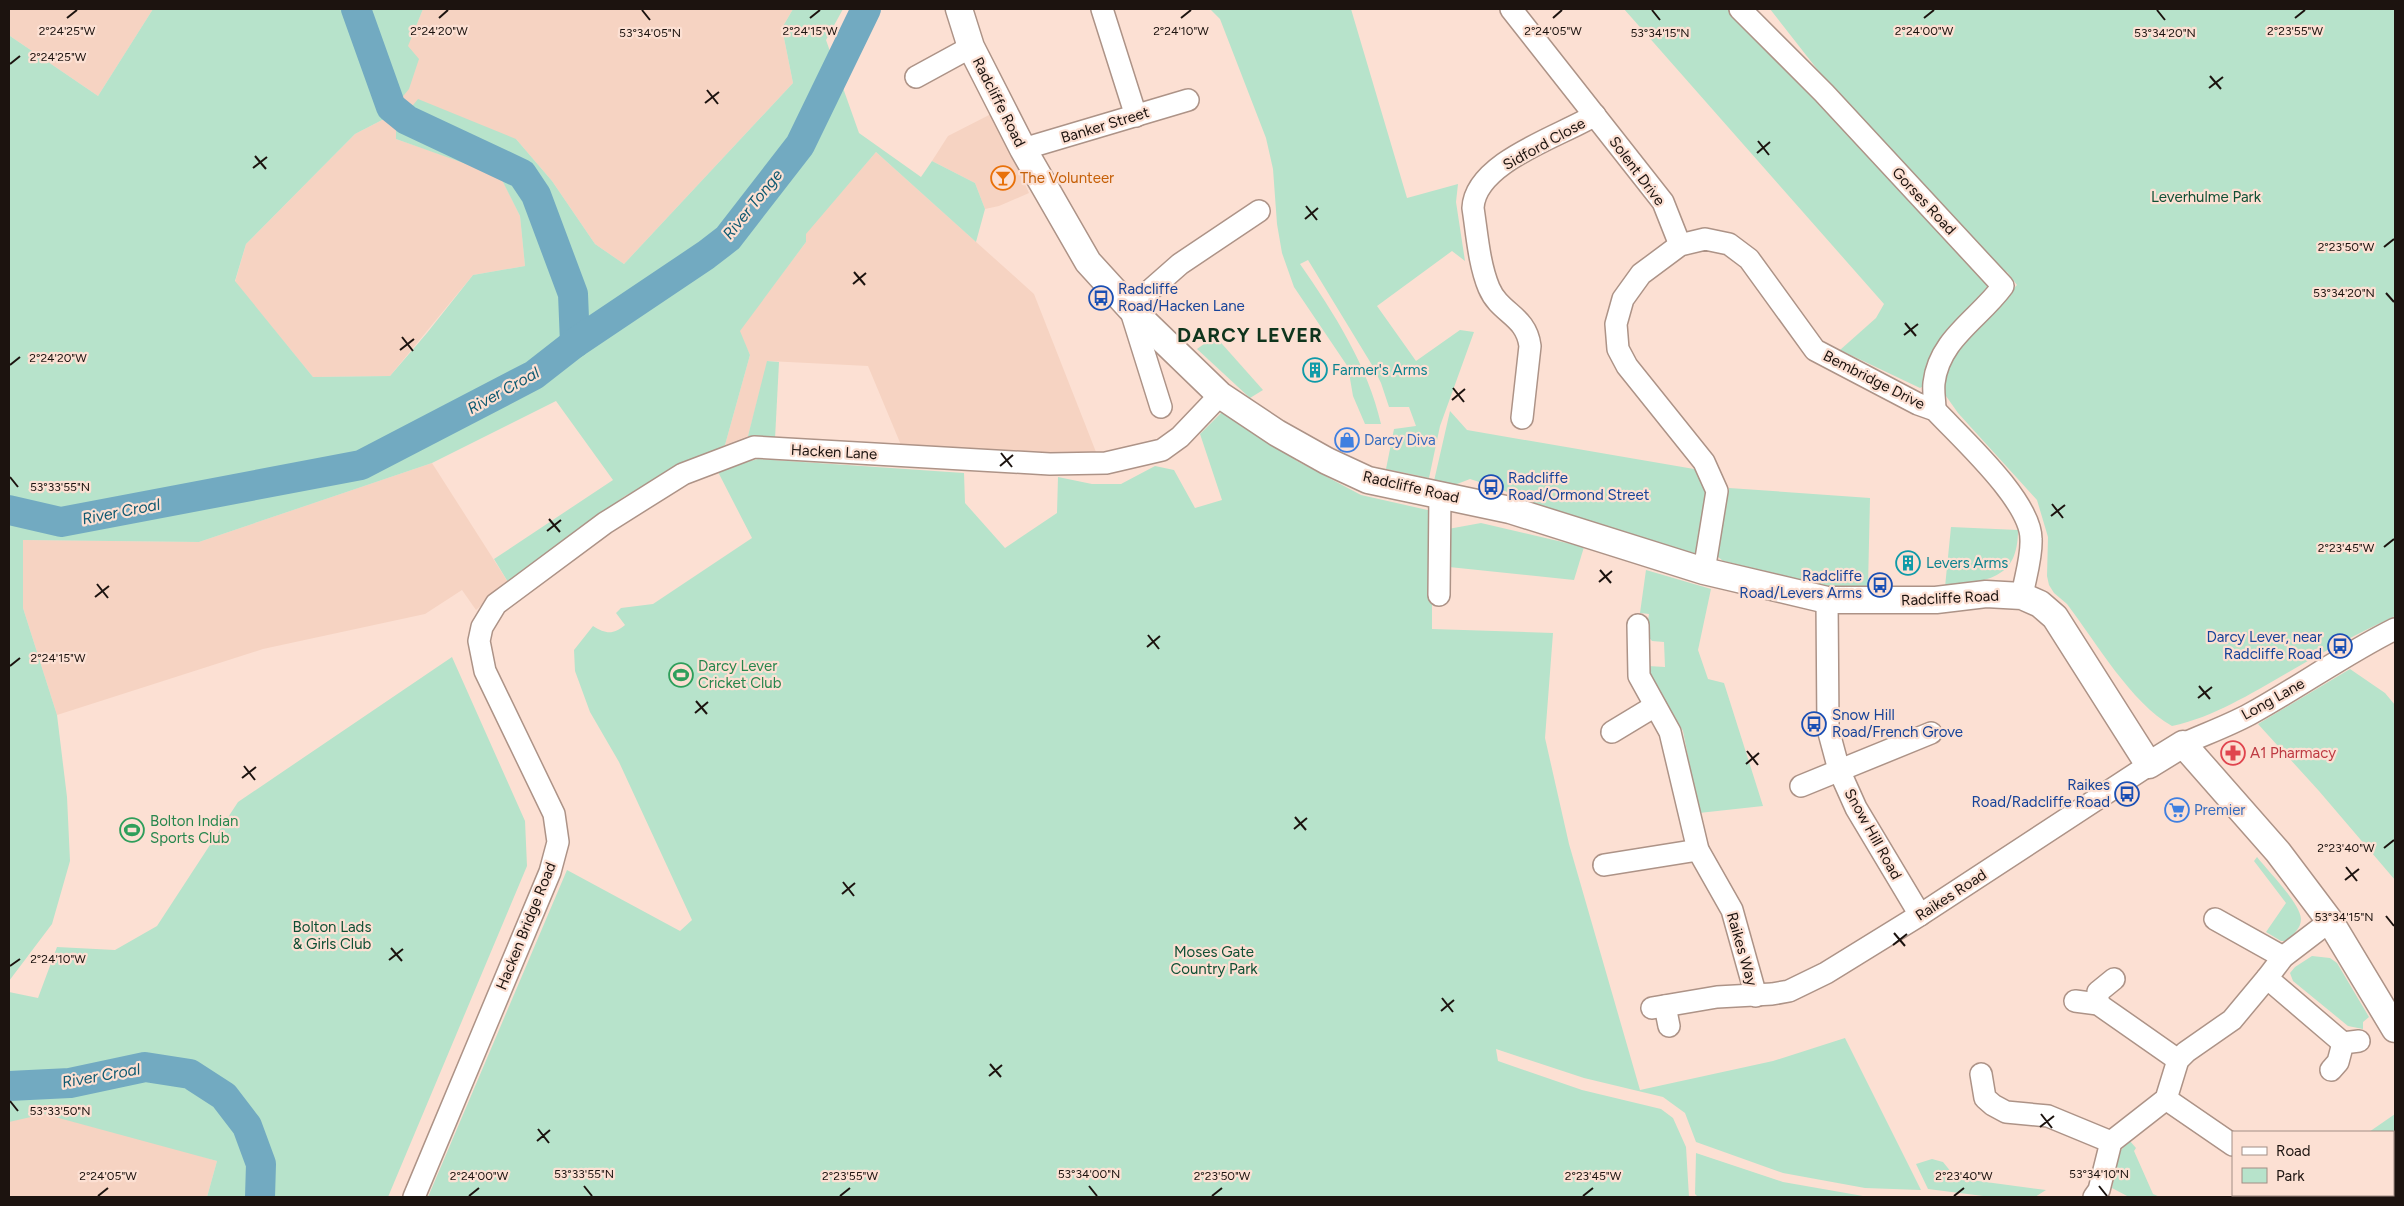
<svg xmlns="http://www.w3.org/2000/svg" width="2404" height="1206" font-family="Figtree,sans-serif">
	<rect width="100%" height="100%" fill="#fce0d3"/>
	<g fill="#f6d3c2">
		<polygon points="9,9 153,9 98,96 10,36 9,40"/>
		<polygon points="423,9 793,9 782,28 793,83 624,264 595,244 552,181 516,139 396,139 500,175 520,216 525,266 473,275 390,376 313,377 235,282 246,244 355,134 384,119 407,47"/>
		<polygon points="993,113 1029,193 999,206 985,209 975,183 932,161 948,136"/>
		<polygon points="876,152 1034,294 1096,452 1033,453 901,445 868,366 768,361 748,436 725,445 750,355 739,331 806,242 805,234"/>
		<polygon points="432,463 508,582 476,610 462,590 425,614 263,649 57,715 23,608 23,540 199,542"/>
		<polygon points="44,1114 85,1121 217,1161 207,1197 9,1197 9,1120"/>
	</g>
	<g fill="#b7e3cb">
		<polygon points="153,9 423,9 408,46 419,59 409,89 384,119 355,134 246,244 235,281 313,377 390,376 427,333 473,275 525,266 520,216 500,176 396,139 396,126 418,99 516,139 552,181 595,244 624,264 793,83 782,28 793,9 843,9 826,40 859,133 921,177 932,161 975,183 985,209 976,242 876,152 806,234 806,242 740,331 750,355 725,445 625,496 508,582 494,559 613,480 556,401 432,463 199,542 23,540 23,608 57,715 67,797 70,861 52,924 9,981 9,40 10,36 98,96"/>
		<path d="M1210,9H1351L1407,198L1458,184L1456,202L1465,261L1452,251L1377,306L1416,361L1460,330L1474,332L1440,426L1429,478L1386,469L1394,429L1416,426L1409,407H1389L1381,383L1372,365L1308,260L1300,264C1334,313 1368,366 1381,424H1365L1353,396L1348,367L1294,287L1282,253L1277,224L1273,169L1266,138L1220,19Z"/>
		<polygon points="1624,9 1731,9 1996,288 1925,385 1920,388 1840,350 1876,318 1884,304"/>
		<path d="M1770,9H2395V616C2358,633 2322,652 2287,673C2250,694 2214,717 2172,726C2131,703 2096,642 2067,604L2054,593L2049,585L2047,576L2048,537L2037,500L1958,413L1946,396L1941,379L1944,359L2017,285L2007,272L1992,267L1831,87Z"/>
		<polygon points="1215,336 1263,390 1250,398 1197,349"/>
		<polygon points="767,361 779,362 775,439 748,436"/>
		<path d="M1225,409L1297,461L1361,495L1432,511V629L1553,633L1545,738L1569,844L1640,1090L1773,1061L1845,1038L1921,1190L1865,1188L1783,1173L1696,1142L1685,1113L1663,1097L1584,1078L1496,1049L1498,1061L1582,1090L1661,1109L1673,1118L1686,1147L1689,1197H428L567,870L680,931L692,920L619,762L590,712L575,671L574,650L593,626C606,634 613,635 625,625L616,613L621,608L653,604L752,538L717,470L758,459L964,473L965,503L1005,548L1057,513L1058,477L1092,484H1121L1155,466L1174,470L1195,508L1222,500L1200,434Z"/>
		<polygon points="1450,411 1467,430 1694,469 1712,490 1697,554 1538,507 1501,489 1470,479 1452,486 1434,481"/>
		<polygon points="1729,488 1870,498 1868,587 1828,586 1723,561 1717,556 1715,548"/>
		<polygon points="1481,523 1584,547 1574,580 1449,567 1448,529"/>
		<path d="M1951,527L2018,530C2018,581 1986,580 1945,587Z"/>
		<polygon points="1646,570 1711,589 1698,650 1708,679 1724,683 1763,806 1699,813 1683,731 1648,672 1648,666 1665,667 1664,642 1652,641 1646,634 1649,614 1640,613"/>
		<polygon points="452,657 525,821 527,866 388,1197 207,1197 217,1161 44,1114 9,1122 9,992 38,998 57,947 115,950 157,926 238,802"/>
		<polygon points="2350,669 2385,693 2395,705 2395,880 2319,791 2258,724"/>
		<path d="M2257,857C2268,871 2300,903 2301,919C2301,929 2292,936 2285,941H2281L2266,932L2286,903L2254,861Z"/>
		<polygon points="2312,956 2330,958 2337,963 2369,1017 2363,1022 2363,1029 2348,1026 2293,981 2290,973 2295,967"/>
		<polygon points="2395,1114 2395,1144 2393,1146 2393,1132 2369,1132"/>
		<polygon points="2129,1140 2136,1148 2134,1151 2153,1194 2160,1197 2129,1197 2112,1188 2119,1153"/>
		<polygon points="1696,1153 1783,1182 1863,1196 1912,1197 1698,1197 1695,1194"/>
		<polygon points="1932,1159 1943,1162 1956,1178 2046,1190 2035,1197 1991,1197 1928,1189 1916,1164"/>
	</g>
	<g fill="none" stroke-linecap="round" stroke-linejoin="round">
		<g stroke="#72aac1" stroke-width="30">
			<polyline points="356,9 391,107 407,120 522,174 536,195 573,294 575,343"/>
			<polyline points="9,510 61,522 361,465 534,375 575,343 706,255 728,238 800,145 866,9"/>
			<polyline points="9,1086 70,1083 145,1067 190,1074 224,1096 247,1126 261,1164 260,1197"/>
		</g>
		<g stroke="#ad9387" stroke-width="24">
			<g id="minor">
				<polyline points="1102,9 1136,116"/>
				<polyline points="1511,9 1663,202 1680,245"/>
				<path d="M1740,9L1824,93L2003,286C1979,319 1939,339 1934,383C1933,392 1935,401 1935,410"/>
				<polyline points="916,77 971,47"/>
				<polyline points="1023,149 1188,100"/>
				<polyline points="1161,407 1130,308 1180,264 1259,211"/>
				<path d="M1522,418L1530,346C1526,315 1500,314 1489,288C1479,264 1477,234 1473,208C1475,162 1561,136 1595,115"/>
				<path d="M1704,571L1717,491L1704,462L1627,366L1618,349L1616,324L1623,299L1641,274L1680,245L1705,239L1729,244L1749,259L1815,350L1918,404L1935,410C1961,438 2031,501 2031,539C2032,557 2025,578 2022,596"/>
				<polyline points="1439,595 1440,494"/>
				<polyline points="1827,600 1828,729 1839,770 1856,808 1920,915"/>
				<polyline points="1638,625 1639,676 1670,732 1698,850 1732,910 1756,996"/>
				<polyline points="1612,732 1655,706"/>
				<path d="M2183,744C2205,734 2228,726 2250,714C2299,687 2345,654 2395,629"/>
				<polyline points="1801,786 1931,733"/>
				<polyline points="1604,865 1698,850"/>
				<polyline points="2215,919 2283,957"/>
				<polyline points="2267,978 2343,1043"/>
				<polyline points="2075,1001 2098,1004 2178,1060"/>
				<polyline points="2098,1004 2098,992 2114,979"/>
				<polyline points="1665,1006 1669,1026"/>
				<polyline points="1652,1008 1717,997 1772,994 1789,991 1826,973 1920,915 2149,765"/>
				<polyline points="2331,1070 2338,1062 2343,1043 2359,1041"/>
				<polyline points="1981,1074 1985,1098 1993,1105 2006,1112 2048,1116 2111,1142"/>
				<polyline points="2166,1099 2233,1145"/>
				<polyline points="2393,1161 2395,1159"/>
				<polyline points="414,1197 550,872 558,842 554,814 485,671 479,641 482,627 496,604 605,523 683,474 754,447 1050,464 1106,463 1162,450 1180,437 1220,395"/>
				<polyline points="2094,1197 2099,1190 2111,1142 2166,1099 2178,1060 2186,1052 2232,1020 2267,978 2283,957 2330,921"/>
				<polyline points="2347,1197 2350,1195"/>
				<polyline points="2382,1197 2385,1195"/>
			</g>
		</g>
		<g stroke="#ad9387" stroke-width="29">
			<polyline id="major" points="959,9 971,47 1023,149 1088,262 1130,308 1220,395 1277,433 1327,461 1368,480 1510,510 1704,571 1827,600 1936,600 1986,594 2022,596 2040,604 2055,617 2149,765 2183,744 2278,852 2330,921 2395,1029"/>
		</g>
		<use href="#minor" stroke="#fff" stroke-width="21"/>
		<use href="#major" stroke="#fff" stroke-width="26"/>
	</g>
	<path fill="none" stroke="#1c130f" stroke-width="2" d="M642,10L650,20M1652,10L1660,20M2157,10L2165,20M67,18L77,10M439,18L448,10M810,18L820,10M1181,18L1191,10M1553,18L1562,10M1924,18L1934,10M2295,18L2305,10M10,64L20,56M2210,76L2221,89M2209,88L2223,77M707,90L718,104M705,103L719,92M1758,141L1769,155M1757,153L1770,142M255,156L266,169M253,168L267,157M1306,206L1317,220M1305,219L1318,208M2384,247L2394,239M854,272L865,285M853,284L866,273M2386,293L2394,302M1905,323L1916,336M1904,335L1918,324M402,337L413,351M400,350L414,339M10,365L20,357M1453,388L1464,402M1452,400L1465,389M1001,453L1012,467M1000,466L1013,455M10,477L18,487M2052,504L2063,518M2051,516L2065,505M549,519L560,532M547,531L561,520M2384,547L2394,539M1600,570L1611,583M1599,582L1612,571M97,584L108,598M95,597L109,586M1148,635L1159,649M1147,647L1160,636M10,666L20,658M2199,686L2210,699M2198,698L2212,687M696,701L707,714M695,713L708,702M1747,751L1758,765M1746,764L1759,753M244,766L255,780M242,778L256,767M1295,817L1306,830M1294,829L1307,818M2384,848L2394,840M2346,867L2357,881M2345,880L2359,869M843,882L854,896M842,894L855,883M2386,916L2394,926M1894,933L1905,946M1893,945L1907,934M391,948L402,961M389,960L403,949M10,966L20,959M1442,998L1453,1012M1441,1011L1454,1000M990,1064L1001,1077M989,1076L1002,1065M10,1101L18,1111M2041,1114L2052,1128M2040,1127L2054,1116M538,1129L549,1143M537,1141L550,1130M584,1186L592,1196M1089,1186L1097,1196M2099,1186L2107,1196M98,1196L108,1188M469,1196L479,1188M840,1196L850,1188M1212,1196L1222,1188M1583,1196L1593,1188M1954,1196L1964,1188"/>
	<defs>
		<g id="bar-ring" transform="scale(1.25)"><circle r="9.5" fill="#fce0d3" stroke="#e8710a" stroke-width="1.5"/><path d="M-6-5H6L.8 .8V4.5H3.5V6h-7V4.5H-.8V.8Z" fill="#e8710a"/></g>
		<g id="bus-ring" transform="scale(1.25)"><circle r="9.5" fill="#fce0d3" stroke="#1a4fb4" stroke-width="1.5"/><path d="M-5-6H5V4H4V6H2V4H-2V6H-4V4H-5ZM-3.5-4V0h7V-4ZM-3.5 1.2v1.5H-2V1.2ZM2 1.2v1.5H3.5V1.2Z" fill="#1a4fb4"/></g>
		<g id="building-ring" transform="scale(1.25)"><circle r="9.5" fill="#fce0d3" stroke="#0f9aa8" stroke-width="1.5"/><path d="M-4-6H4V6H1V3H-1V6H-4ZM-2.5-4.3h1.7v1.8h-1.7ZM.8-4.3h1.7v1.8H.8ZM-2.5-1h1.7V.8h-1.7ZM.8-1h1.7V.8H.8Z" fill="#0f9aa8"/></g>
		<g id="shop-ring" transform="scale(1.25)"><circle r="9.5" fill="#fce0d3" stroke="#3f7fe0" stroke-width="1.5"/><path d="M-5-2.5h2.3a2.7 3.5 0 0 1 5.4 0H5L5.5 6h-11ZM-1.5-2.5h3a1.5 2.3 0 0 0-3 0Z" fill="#3f7fe0"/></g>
		<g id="stadium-ring" transform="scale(1.25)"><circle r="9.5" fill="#fce0d3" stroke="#2e9e5b" stroke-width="1.5"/><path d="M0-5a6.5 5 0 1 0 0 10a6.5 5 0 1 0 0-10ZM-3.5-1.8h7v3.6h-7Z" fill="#2e9e5b"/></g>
		<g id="pharmacy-ring" transform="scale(1.25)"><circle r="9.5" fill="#fce0d3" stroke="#e0444e" stroke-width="1.5"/><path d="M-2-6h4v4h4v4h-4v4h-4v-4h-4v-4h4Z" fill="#e0444e"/></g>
		<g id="supermarket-ring" transform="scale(1.25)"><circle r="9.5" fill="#fce0d3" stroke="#3f7fe0" stroke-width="1.5"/><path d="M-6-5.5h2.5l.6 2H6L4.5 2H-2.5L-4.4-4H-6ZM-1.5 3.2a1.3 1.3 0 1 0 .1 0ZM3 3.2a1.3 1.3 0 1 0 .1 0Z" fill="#3f7fe0"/></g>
	</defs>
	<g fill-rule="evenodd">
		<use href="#bar-ring" x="1003" y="178"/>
		<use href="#bus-ring" x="1101" y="298"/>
		<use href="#building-ring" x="1315" y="370"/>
		<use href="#shop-ring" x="1347" y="440"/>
		<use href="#bus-ring" x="1491" y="487"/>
		<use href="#building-ring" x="1908" y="563"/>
		<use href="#bus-ring" x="1880" y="585"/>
		<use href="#bus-ring" x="2340" y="646"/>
		<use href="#stadium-ring" x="681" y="675"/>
		<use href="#bus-ring" x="1814" y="724"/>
		<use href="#pharmacy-ring" x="2233" y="753"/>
		<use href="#bus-ring" x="2127" y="794"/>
		<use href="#supermarket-ring" x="2177" y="810"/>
		<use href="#stadium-ring" x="132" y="830"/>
	</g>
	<g text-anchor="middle" stroke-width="4.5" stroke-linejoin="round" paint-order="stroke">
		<g font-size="15" fill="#1c130f" stroke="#fce0d3">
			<text transform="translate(999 102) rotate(63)" y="5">Radcliffe Road</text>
			<text transform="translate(1105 125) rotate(-17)" y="5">Banker Street</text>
			<text transform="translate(1544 144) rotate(-29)" y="5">Sidford Close</text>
			<text transform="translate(1637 171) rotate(53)" y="5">Solent Drive</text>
			<text transform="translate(1924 201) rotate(47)" y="5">Gorses Road</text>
			<text transform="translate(1874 380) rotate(27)" y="5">Bembridge Drive</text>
			<text transform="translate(834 452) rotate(3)" y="5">Hacken Lane</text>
			<text transform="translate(1411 487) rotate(13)" y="5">Radcliffe Road</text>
			<text transform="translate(1950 598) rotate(-3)" y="5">Radcliffe Road</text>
			<text transform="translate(2273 699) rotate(-29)" y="5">Long Lane</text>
			<text transform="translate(1873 834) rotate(61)" y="5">Snow Hill Road</text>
			<text transform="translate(1951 895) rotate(-33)" y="5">Raikes Road</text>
			<text transform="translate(526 926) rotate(-68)" y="5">Hacken Bridge Road</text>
			<text transform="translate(1742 949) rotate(74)" y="5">Raikes Way</text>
		</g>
		<g font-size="15" fill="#c56008" stroke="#fce0d3" text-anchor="start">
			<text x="1020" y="183">The Volunteer</text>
		</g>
		<g font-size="15" fill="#0e4f34" stroke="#fce0d3">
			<text x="2206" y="202">Leverhulme Park</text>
			<text x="332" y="932">Bolton Lads<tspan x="332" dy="17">&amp; Girls Club</tspan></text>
			<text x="1214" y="957">Moses Gate<tspan x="1214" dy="17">Country Park</tspan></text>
		</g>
		<g font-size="15" fill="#164399" stroke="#fce0d3" text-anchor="start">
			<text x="1118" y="294">Radcliffe<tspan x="1118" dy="17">Road/Hacken Lane</tspan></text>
			<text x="1508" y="483">Radcliffe<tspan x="1508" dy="17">Road/Ormond Street</tspan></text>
			<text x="1862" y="581" text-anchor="end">Radcliffe<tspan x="1862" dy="17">Road/Levers Arms</tspan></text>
			<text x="2322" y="642" text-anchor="end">Darcy Lever, near<tspan x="2322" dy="17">Radcliffe Road</tspan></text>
			<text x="1832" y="720">Snow Hill<tspan x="1832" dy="17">Road/French Grove</tspan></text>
			<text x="2110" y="790" text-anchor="end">Raikes<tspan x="2110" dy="17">Road/Radcliffe Road</tspan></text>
		</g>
		<g font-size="15" fill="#0d838f" stroke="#fce0d3" text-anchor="start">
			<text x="1332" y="375">Farmer's Arms</text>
			<text x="1926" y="568">Levers Arms</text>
		</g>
		<g font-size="15" fill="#366cbe" stroke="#fce0d3" text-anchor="start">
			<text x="1364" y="445">Darcy Diva</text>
			<text x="2194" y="815">Premier</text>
		</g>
		<g font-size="15" fill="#27864d" stroke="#fce0d3" text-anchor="start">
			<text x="698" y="671">Darcy Lever<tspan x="698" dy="17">Cricket Club</tspan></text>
			<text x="150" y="826">Bolton Indian<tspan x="150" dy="17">Sports Club</tspan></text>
		</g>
		<g font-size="15" fill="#be3a42" stroke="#fce0d3" text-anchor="start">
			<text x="2250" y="758">A1 Pharmacy</text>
		</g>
		<g font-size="16" font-style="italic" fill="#0e5971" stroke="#fce0d3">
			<text transform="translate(752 204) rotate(-51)" y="6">River Tonge</text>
			<text transform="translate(503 390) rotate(-29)" y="6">River Croal</text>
			<text transform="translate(121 511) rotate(-11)" y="6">River Croal</text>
			<text transform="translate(101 1075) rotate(-10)" y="6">River Croal</text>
		</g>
		<g font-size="20" font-weight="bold" letter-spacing="1" fill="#0f351d" stroke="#fce0d3">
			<text x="1250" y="342">DARCY LEVER</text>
		</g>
	</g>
	<g font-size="12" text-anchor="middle" fill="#1c130f" stroke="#fce0d3" stroke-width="4.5" stroke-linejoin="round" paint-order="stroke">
		<text x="1924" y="35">2°24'00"W</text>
		<text x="67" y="35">2°24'25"W</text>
		<text x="439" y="35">2°24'20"W</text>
		<text x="810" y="35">2°24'15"W</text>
		<text x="1181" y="35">2°24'10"W</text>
		<text x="1553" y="35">2°24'05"W</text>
		<text x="2295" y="35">2°23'55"W</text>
		<text x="650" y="37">53°34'05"N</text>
		<text x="1660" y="37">53°34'15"N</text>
		<text x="2165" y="37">53°34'20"N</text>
		<text x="58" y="61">2°24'25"W</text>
		<text x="2346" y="251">2°23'50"W</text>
		<text x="2344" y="297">53°34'20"N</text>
		<text x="58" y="362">2°24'20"W</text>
		<text x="60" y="491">53°33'55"N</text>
		<text x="2346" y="552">2°23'45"W</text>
		<text x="58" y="662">2°24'15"W</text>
		<text x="2346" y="852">2°23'40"W</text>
		<text x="2344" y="921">53°34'15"N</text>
		<text x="58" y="963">2°24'10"W</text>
		<text x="60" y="1115">53°33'50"N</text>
		<text x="584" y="1178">53°33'55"N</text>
		<text x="1089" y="1178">53°34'00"N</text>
		<text x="2099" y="1178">53°34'10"N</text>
		<text x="108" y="1180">2°24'05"W</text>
		<text x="479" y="1180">2°24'00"W</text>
		<text x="850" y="1180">2°23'55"W</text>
		<text x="1222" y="1180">2°23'50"W</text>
		<text x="1593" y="1180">2°23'45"W</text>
		<text x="1964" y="1180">2°23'40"W</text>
	</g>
	<rect width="2404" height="1206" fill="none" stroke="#1c130f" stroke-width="20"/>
	<rect x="2232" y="1131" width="162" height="65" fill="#fce0d3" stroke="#a28e85"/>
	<rect x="2242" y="1147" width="25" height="8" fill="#ffffff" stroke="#a28e85"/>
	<text x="2276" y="1156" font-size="15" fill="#1c130f">Road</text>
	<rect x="2242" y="1168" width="25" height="15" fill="#b7e3cb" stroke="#a28e85"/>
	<text x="2276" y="1181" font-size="15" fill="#1c130f">Park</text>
</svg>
